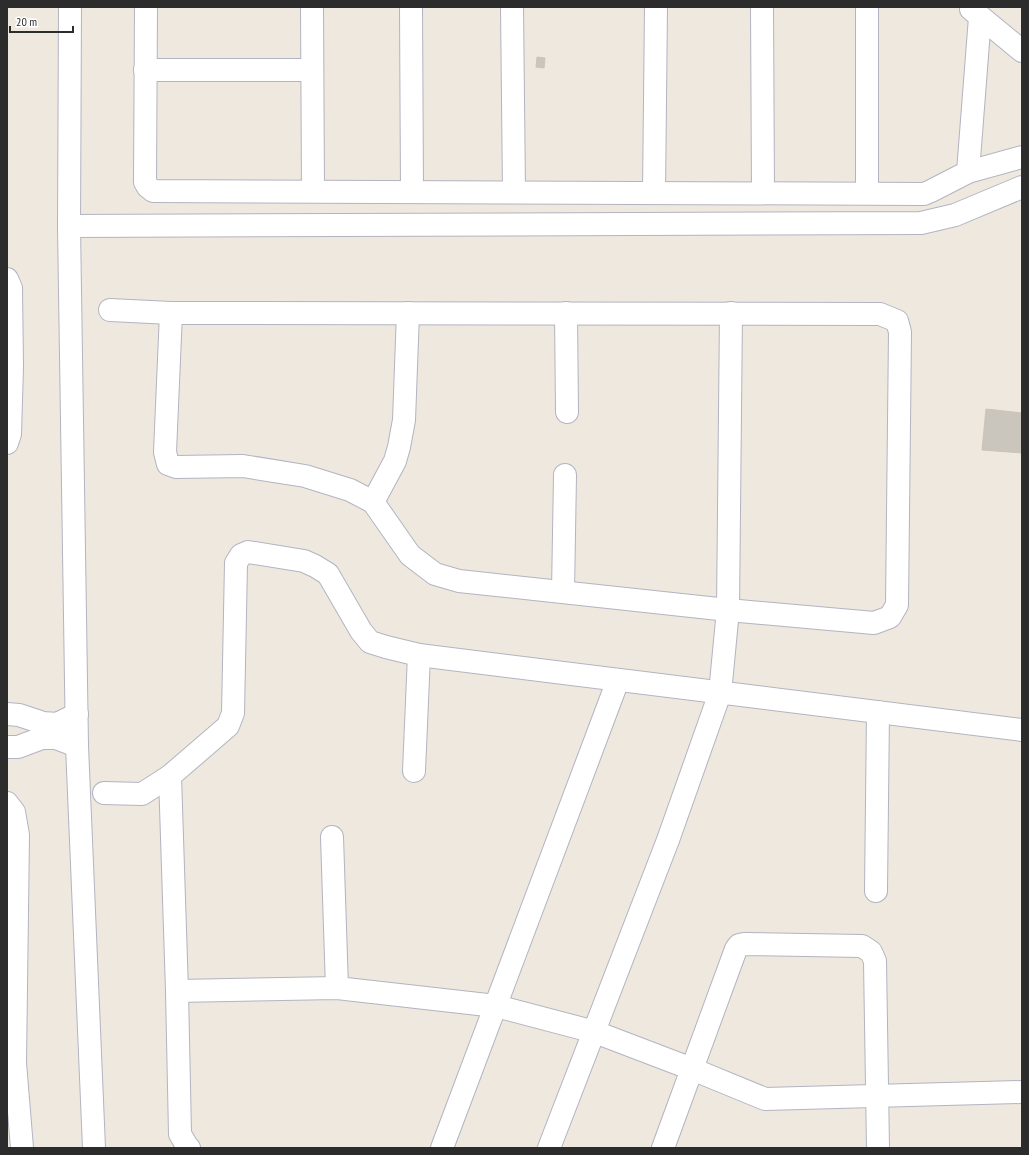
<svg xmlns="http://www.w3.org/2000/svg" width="1029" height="1155" font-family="'PT Sans Narrow',sans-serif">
	<rect width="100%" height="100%" fill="#efe8de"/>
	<g fill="#cac5bd" stroke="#cbc4b7">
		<polygon points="537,57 545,58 544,68 536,67"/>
		<polygon points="986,409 1022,413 1022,453 982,450"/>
	</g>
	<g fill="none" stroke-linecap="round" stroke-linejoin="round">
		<g stroke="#b2b4c1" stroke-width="24">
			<g id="street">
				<polyline points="70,7 69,226 77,746 94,1148"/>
				<polyline points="146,7 145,182 148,187 153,191 924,194 931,191 968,172 1022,157"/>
				<polyline points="312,7 313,191"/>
				<polyline points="411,7 412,192"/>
				<polyline points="512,7 514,192"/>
				<polyline points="762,7 763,193"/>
				<polyline points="867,7 867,193"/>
				<polyline points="971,9 1022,51"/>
				<polyline points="145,70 312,70"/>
				<polyline points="968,172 980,17"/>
				<polyline points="654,193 656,7"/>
				<polyline points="69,226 921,223 955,215 1022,187"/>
				<polyline points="7,279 11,288 12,367 10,434 7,443"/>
				<polyline points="110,310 171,313 880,314 897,321 900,332 897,605 890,617 874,623 728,610 459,581 435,574 410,555 373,502 350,490 305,476 243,466 176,467 168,464 165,452 171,313"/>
				<polyline points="566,313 567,412"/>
				<polyline points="373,502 395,461 399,447 404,420 408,313"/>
				<polyline points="563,592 565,475"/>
				<polyline points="7,714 19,715 43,723 57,724 77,714"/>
				<polyline points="7,747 18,747 42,738 56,738 77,746"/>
				<polyline points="414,771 419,655"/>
				<polyline points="170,776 177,991 180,1134 187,1146 189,1148"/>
				<polyline points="104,793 142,794 170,776 228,726 233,713 236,563 241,555 248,552 304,561 315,566 328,574 361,631 370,642 386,647 419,655 1022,730"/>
				<polyline points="7,803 14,812 18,835 15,1063 22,1148"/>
				<polyline points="332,837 337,988"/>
				<polyline points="876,891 878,712"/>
				<polyline points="177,991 337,988 496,1006 595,1032 692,1069 765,1099 1022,1092"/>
				<polyline points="442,1148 618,680"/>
				<polyline points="549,1148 668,840 720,693 728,610 731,313"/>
				<polyline points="663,1148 736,949 739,945 744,944 862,946 871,952 875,961 878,1148"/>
			</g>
		</g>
		<use href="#street" stroke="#fff" stroke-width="22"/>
	</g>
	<rect width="1029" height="1155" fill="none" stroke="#2c2c2c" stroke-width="16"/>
	<path d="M10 26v6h63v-6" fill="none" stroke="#2c2c2c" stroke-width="2"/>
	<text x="16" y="26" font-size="12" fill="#2c2c2c" stroke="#ffffff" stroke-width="3" paint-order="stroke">20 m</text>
</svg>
